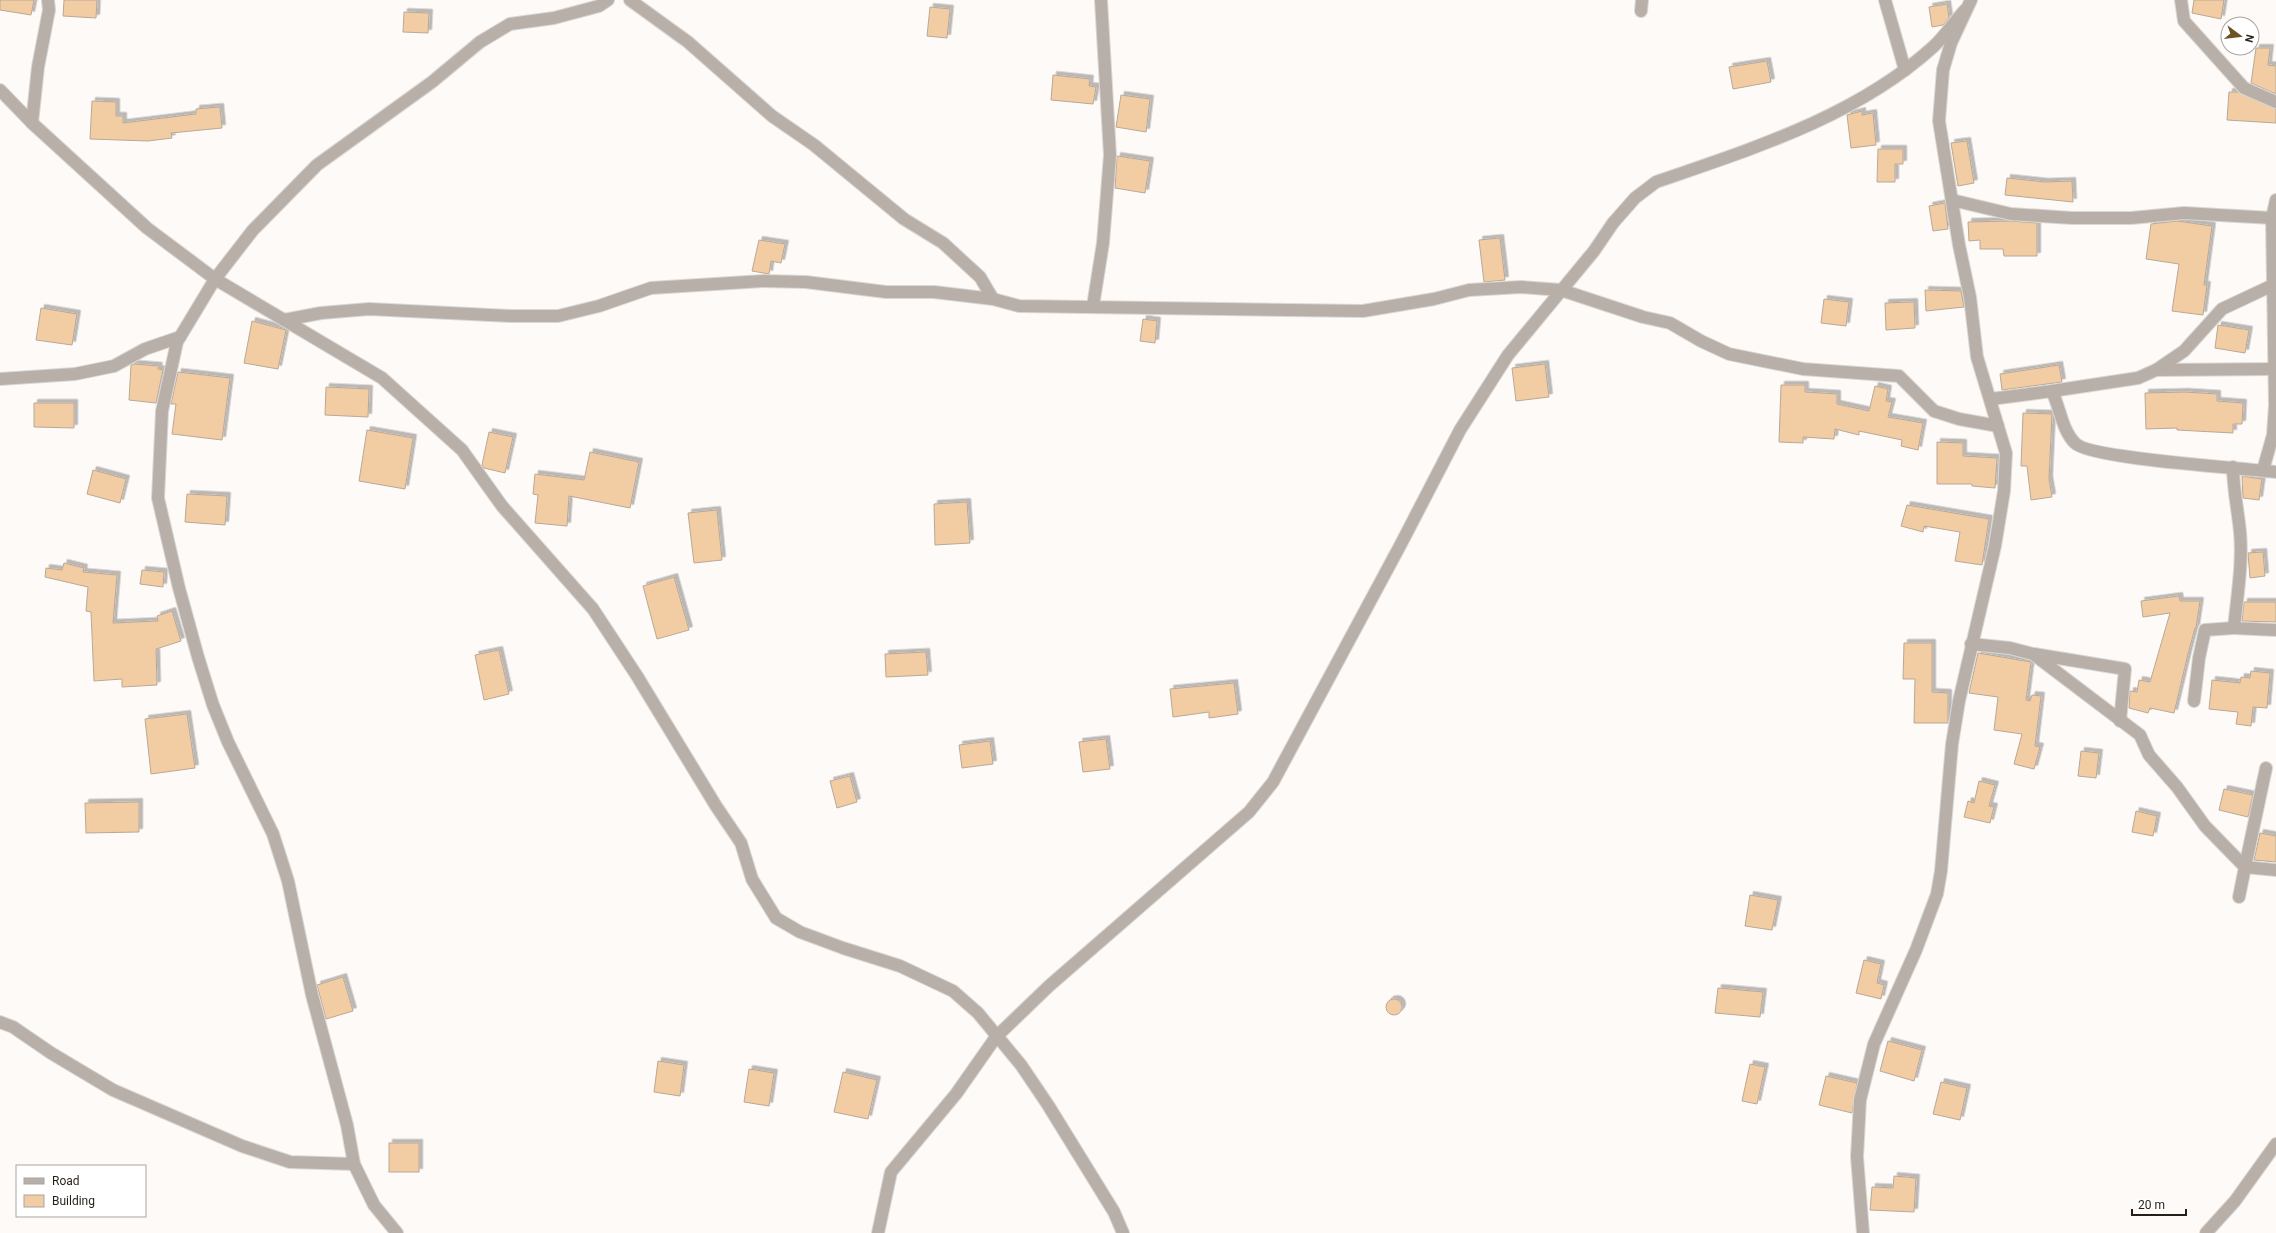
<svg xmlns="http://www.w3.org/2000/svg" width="2276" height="1233" font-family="Roboto,sans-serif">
	<defs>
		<filter id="shadow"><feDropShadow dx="3.5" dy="-3.5" stdDeviation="0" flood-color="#0004"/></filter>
	</defs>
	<rect width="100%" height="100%" fill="#fefaf7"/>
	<g fill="#f2cca3" stroke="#b9a897" filter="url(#shadow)">
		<polygon points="0,0 34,0 31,15 0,10"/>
		<polygon points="64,0 97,0 96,18 63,16"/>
		<polygon points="2194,0 2224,0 2221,19 2192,13"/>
		<polygon points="1947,4 1949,18 1943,25 1932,27 1929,7"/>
		<polygon points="930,7 950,9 947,38 927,36"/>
		<polygon points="404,12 429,13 428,33 403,32"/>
		<polygon points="2256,48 2270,48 2268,65 2276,66 2276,94 2251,83"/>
		<polygon points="1767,61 1771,82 1733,89 1729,67"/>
		<polygon points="1053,75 1090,79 1089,86 1096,87 1093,104 1051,100"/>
		<polygon points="2229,92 2238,92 2276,109 2276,123 2227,120"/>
		<polygon points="1121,95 1150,99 1146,132 1116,127"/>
		<polygon points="92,101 116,102 116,116 123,116 123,123 196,114 196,109 220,107 222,128 171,133 172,138 148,141 90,139"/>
		<polygon points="1862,111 1862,115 1873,113 1876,145 1851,148 1847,115"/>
		<polygon points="1967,141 1974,183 1958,186 1951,143"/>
		<polygon points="1878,149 1903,149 1903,164 1895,164 1895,182 1877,182"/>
		<polygon points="1117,156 1150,161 1145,193 1115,188"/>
		<polygon points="2007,178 2045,182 2072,181 2073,202 2005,195"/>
		<polygon points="1945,203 1948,229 1933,231 1929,206"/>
		<polygon points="2010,221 2037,223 2037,256 2004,256 2003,249 1980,249 1980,240 1969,241 1968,222"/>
		<polygon points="2177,221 2212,226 2204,285 2207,285 2203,315 2172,311 2179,264 2146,259 2151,224"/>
		<polygon points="1500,238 1505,280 1484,282 1479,240"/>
		<polygon points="759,240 785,244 781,263 771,261 769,274 752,271"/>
		<polygon points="1925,290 1961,291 1964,307 1926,311"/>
		<polygon points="1824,299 1849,302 1846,326 1821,323"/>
		<polygon points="1914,302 1915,328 1886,330 1885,303"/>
		<polygon points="41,308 77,314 72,345 36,340"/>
		<polygon points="1143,319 1157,321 1155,343 1140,341"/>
		<polygon points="252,321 286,330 278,369 244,363"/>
		<polygon points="2218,325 2249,330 2245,353 2215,348"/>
		<polygon points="134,364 159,366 158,369 163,370 156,403 129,400 131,365"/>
		<polygon points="1545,364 1549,397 1516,401 1512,368"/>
		<polygon points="2059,365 2062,382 2002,390 2000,374"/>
		<polygon points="178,372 230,378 222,440 172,434 176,404 171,404"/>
		<polygon points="1781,385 1805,385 1805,392 1837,394 1837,404 1869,411 1875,386 1888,389 1886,401 1892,402 1888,417 1923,423 1918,450 1901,446 1902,440 1859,431 1859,435 1835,429 1834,439 1803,437 1803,443 1779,442"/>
		<polygon points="326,387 369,389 368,417 325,415"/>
		<polygon points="2185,392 2217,394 2217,401 2243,403 2242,424 2233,424 2233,433 2177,430 2177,428 2146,429 2145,393"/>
		<polygon points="34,403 74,403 74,428 34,427"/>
		<polygon points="2023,413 2052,414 2049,479 2052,497 2031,500 2027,466 2021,466"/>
		<polygon points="367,430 413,438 405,489 359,481"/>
		<polygon points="489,432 513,437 505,473 484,468 482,465"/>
		<polygon points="1937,442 1963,443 1963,456 1997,458 1995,488 1972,486 1972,484 1937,484"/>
		<polygon points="590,452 639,462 630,508 569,496 567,526 535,523 538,495 533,494 535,474 584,480"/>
		<polygon points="93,470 126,479 120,503 87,494"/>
		<polygon points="2242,476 2262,479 2259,500 2243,498"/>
		<polygon points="187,494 227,496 225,525 185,522"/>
		<polygon points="967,502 970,543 935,545 934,504"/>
		<polygon points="1907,505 1989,519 1982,565 1955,561 1960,532 1924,526 1923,532 1901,526"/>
		<polygon points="717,510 722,560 694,563 688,513"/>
		<polygon points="2263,552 2265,576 2250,578 2248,553"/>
		<polygon points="64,563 84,568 83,572 117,575 113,623 158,621 157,616 172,611 181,641 156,649 157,685 122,687 122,679 94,681 91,612 86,611 88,587 45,577 46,568 62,570"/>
		<polygon points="142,570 164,572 163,587 140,584"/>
		<polygon points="674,577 689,630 657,639 643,586"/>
		<polygon points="2179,596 2180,601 2200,601 2196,628 2195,628 2188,654 2174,713 2150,708 2148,713 2129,708 2130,691 2137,692 2139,680 2150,682 2170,613 2143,617 2141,601"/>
		<polygon points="2244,602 2276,602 2276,622 2242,621"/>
		<polygon points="1904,643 1932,643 1932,692 1948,693 1948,723 1914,723 1915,679 1903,679"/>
		<polygon points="499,650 509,694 484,700 475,655"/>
		<polygon points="926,652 928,675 886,677 885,654"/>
		<polygon points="1978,653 2031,662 2026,700 2030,701 2032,695 2041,696 2035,746 2040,747 2034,769 2014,764 2022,734 1994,730 1998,697 1969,693"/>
		<polygon points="2251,671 2270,673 2267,708 2253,707 2251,726 2236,724 2238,712 2209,709 2212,680 2240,683 2241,677 2250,678"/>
		<polygon points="1234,683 1238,714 1209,718 1209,712 1173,717 1170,689"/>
		<polygon points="187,714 195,768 151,774 145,719"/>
		<polygon points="1106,739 1110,769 1083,772 1079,742"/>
		<polygon points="990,741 993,764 962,768 959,745"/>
		<polygon points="2081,751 2099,753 2096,778 2078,776"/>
		<polygon points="850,776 857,802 837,808 830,781"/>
		<polygon points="1979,781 1995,785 1989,806 1994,807 1990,823 1964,817 1968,801 1974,803"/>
		<polygon points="2224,789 2253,795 2248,817 2219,810"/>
		<polygon points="139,802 139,832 86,833 85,803"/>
		<polygon points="2136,811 2157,816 2153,836 2132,832"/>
		<polygon points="2260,833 2276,836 2276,862 2254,860"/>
		<polygon points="1750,895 1778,900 1772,930 1745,926"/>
		<polygon points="1864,960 1881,964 1877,983 1884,985 1881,999 1856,993"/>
		<polygon points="343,977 353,1011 326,1019 317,985"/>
		<polygon points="1718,988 1763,992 1760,1017 1715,1013"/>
		<circle cx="1394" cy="1007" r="8"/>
		<polygon points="1888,1041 1922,1050 1914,1081 1880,1071"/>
		<polygon points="658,1061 684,1065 680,1096 654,1092"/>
		<polygon points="1750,1064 1765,1067 1757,1104 1742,1101"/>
		<polygon points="749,1069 774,1073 769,1106 744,1102"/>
		<polygon points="843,1072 877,1080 868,1119 834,1112"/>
		<polygon points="1826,1076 1857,1083 1852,1113 1819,1105"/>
		<polygon points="1941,1082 1967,1088 1960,1120 1933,1114"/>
		<rect x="389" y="1143" width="30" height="29"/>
		<polygon points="1894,1176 1916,1178 1914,1212 1870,1210 1872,1187 1893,1188"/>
	</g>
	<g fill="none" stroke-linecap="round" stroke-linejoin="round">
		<g stroke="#dbd7d3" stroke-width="14">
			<g id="minor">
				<polyline points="630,0 688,42 772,116 814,145 904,219 943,243 980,277 993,299"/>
				<polyline points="1885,0 1905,70"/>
				<polyline points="2181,0 2184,21 2244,88 2276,102"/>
				<polyline points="1641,11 1642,0"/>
				<polyline points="0,90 32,123 147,228 215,279 382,378 462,450 502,506 593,609 637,676 716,806 741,843 752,879 776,918 800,932 843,948 900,966 953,991 978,1013 1021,1065 1048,1105 1114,1212 1123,1233"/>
				<polyline points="32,123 38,67 49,10 48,0"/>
				<polyline points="1952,200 2011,214 2072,218 2131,218 2184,213 2272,218"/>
				<polyline points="1093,306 1103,243 1110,155 1101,0"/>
				<polyline points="284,320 321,313 369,309 512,316 558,316 599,306 651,288 763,281 806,282 886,292 934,292 993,299 1019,306 1363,311 1434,299 1469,290 1521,287 1561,290 1643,317 1670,323 1701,341 1729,354 1803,369 1899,376 1934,411 1959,419 1998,426"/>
				<polyline points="2156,370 2184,351 2222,309 2273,285"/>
				<polyline points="0,379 75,374 114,366 145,349 180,337"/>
				<polyline points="2052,391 2138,378 2156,370 2276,369"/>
				<path d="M1991,399L2052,391C2060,408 2062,430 2075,443C2089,459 2245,468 2276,472"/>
				<path d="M2233,467C2233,489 2238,510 2240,532C2243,563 2237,597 2234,628L2276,630"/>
				<polyline points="2263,470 2273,435 2275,405 2272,218 2276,200"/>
				<polyline points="1971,644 2010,648 2033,654 2140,735 2149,755 2177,787 2205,826 2245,867 2239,897"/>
				<polyline points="2034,654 2125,669 2120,721"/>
				<polyline points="2194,701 2199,658 2205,630 2234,628"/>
				<polyline points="2266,768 2245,867 2276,870"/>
				<polyline points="0,1022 13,1027 51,1053 113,1090 242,1146 290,1162 354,1164"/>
				<polyline points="397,1233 374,1205 354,1164 347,1125 312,995 288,881 273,834 228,742 213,705 198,657 179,588 158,498 162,411 177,342 215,279 253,230 317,165 432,82 480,42 510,24 554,18 599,6 608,0"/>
				<path d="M878,1233L891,1172L956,1094L996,1037L1049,986L1249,812L1273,782L1402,542L1460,430L1508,355L1594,251L1613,223L1635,198L1656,182C1751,149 1856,117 1933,47C1945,36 1954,22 1965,10"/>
				<polyline points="1863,1233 1857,1157 1860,1100 1874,1044 1916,950 1937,894 1941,871 1952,744 1959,701 1995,546 2004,491 2006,453 1977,357 1970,297 1959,245 1939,121 1943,70 1951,43 1971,0"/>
				<polyline points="2206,1233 2235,1201 2276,1144"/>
			</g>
		</g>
		<use href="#minor" stroke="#b8afa8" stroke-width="12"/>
	</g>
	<rect x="16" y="1165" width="130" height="52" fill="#ffffff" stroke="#a8a5a3"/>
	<rect x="24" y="1178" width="20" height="6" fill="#b8afa8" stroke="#a8a5a3"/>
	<text x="52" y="1185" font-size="12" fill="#251f18">Road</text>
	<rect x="24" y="1195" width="20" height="12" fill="#f2cca3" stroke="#a8a5a3"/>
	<text x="52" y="1205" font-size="12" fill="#251f18">Building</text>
	<g transform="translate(2240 36) rotate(105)"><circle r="19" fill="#ffffff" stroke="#a8a5a3"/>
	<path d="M0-3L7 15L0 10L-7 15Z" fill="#6c5324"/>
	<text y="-6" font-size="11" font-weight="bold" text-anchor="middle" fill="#251f18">N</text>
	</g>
	<path d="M2132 1209v6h54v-6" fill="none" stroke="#251f18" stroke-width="2"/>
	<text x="2138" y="1209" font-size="12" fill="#251f18" stroke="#ffffff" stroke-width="3" paint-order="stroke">20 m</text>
</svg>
